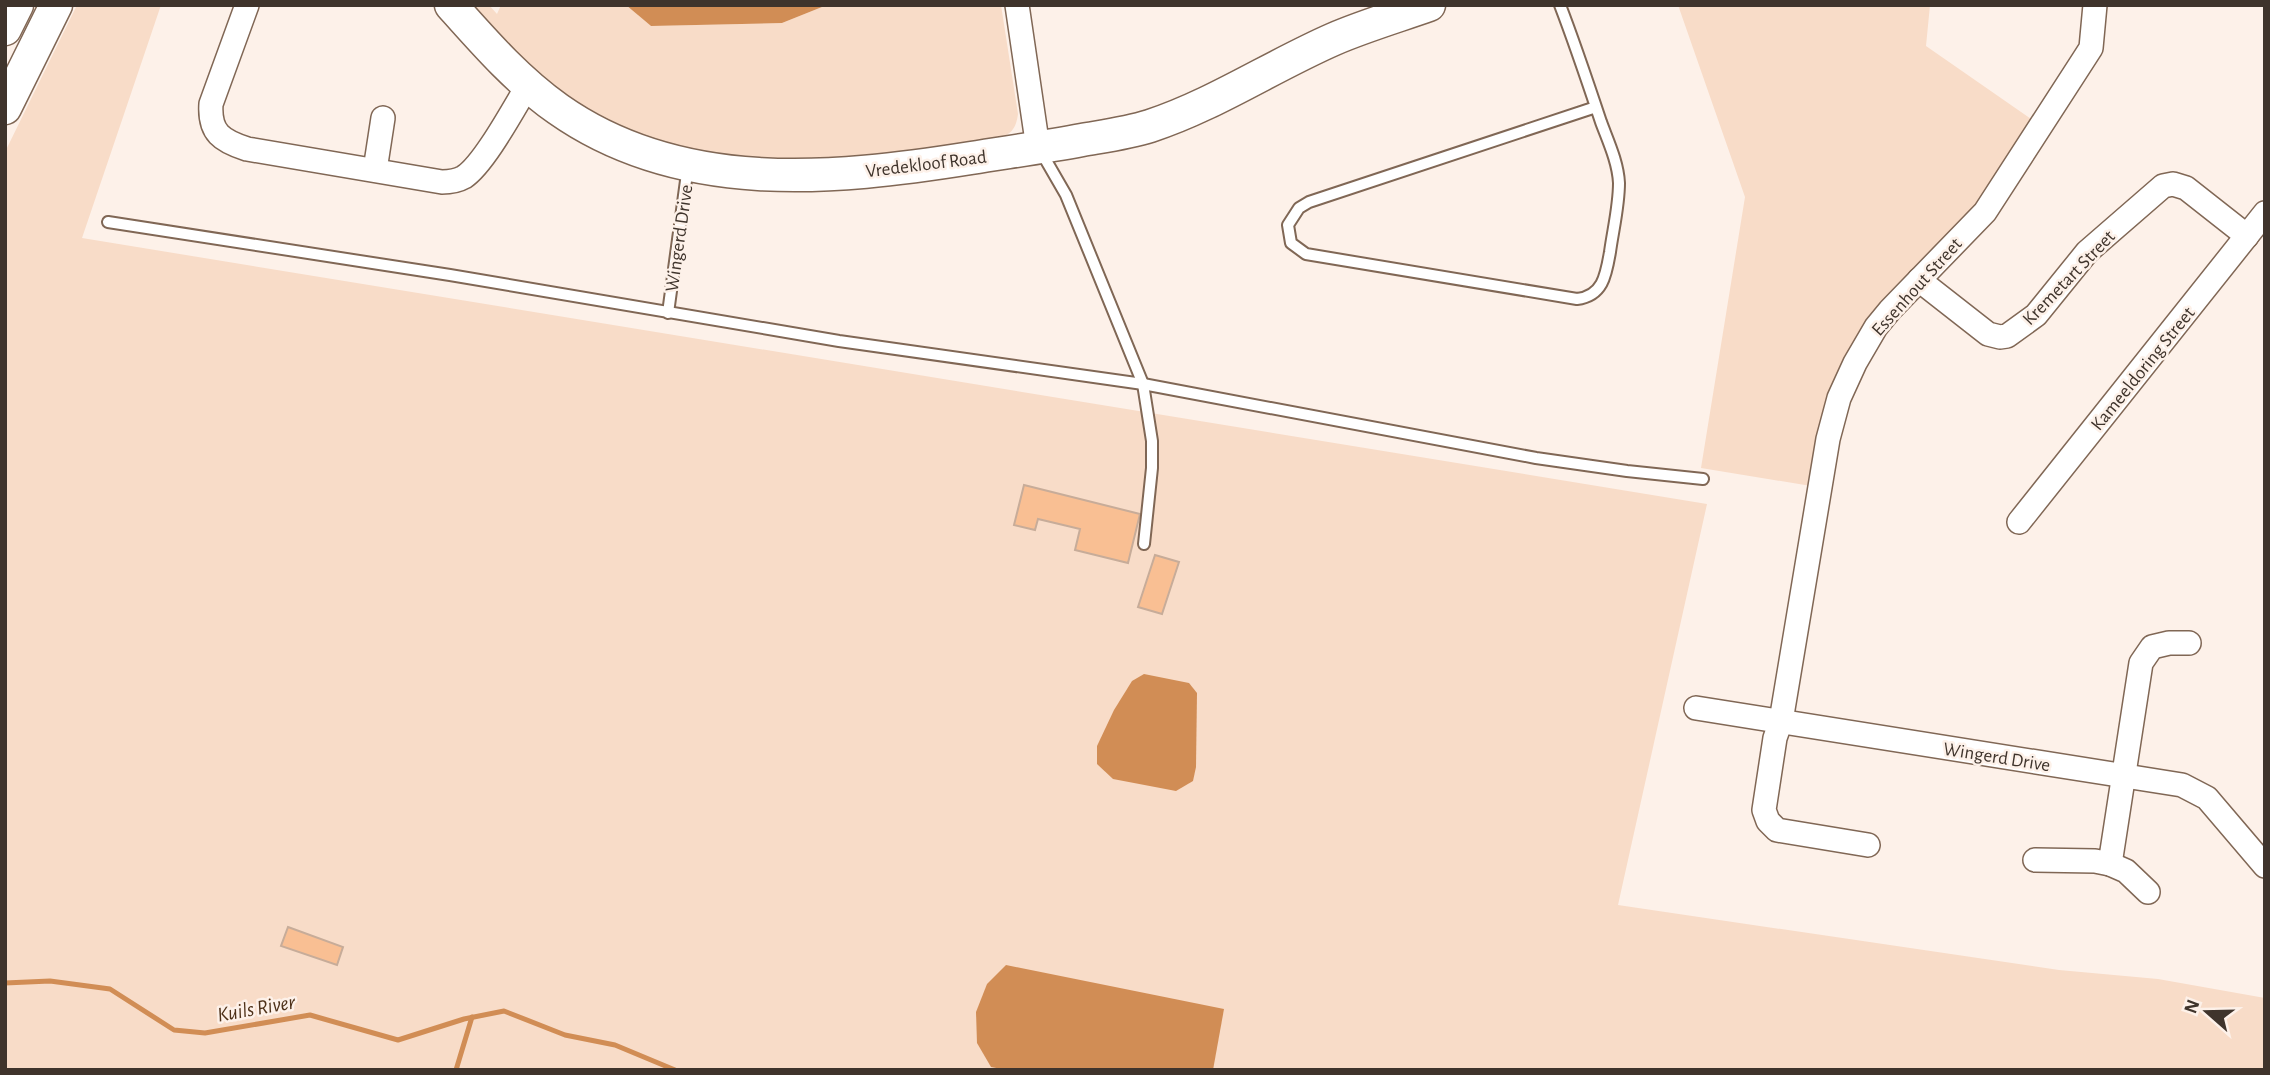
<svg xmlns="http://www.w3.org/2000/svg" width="2270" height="1075" font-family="'Alegreya Sans',sans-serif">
	<rect width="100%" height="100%" fill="#fdf1e9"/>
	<g fill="#f8dcc8">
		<polygon points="77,5 161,5 82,238 1707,504 1618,905 2059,970 2158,979 2265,998 2265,1070 5,1070 5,152"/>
		<path d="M470,5H489L497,14L501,5H626L651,26L782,23L827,5H1001L1018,114C1016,129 1011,135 996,139C931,149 866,159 800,160C714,162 612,136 545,81C519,61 493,29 470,5Z"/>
		<polygon points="1678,5 1930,5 1926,46 2034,121 1982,201 1906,278 1811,486 1701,468 1745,197"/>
	</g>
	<g fill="#d18d55">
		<polygon points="626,5 827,5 782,23 651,26"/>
		<polygon points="1144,674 1189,683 1197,693 1196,767 1193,781 1176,791 1113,779 1097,764 1097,746 1114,710 1132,681"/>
		<polygon points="1006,965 1224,1009 1213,1070 1007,1070 991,1067 977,1043 976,1012 987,984"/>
	</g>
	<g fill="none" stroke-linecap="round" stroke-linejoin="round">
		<g stroke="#d18d55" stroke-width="5">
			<polyline points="5,983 50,981 110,989 174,1030 205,1033 310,1015 398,1040 464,1019 504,1011 565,1035 615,1045 675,1070"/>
			<polyline points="456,1070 472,1017"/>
		</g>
	</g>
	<g fill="#f9bf93" stroke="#c7ac99" stroke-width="2">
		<polygon points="1024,485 1140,514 1128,563 1075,550 1080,529 1038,519 1035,530 1014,525"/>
		<polygon points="1155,555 1179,562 1162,614 1138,607"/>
		<polygon points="288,927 343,947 337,965 281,946"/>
	</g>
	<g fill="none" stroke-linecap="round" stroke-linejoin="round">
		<g stroke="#806755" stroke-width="14">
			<g id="lane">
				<path d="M1560,5C1575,44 1588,83 1601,122C1608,141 1618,162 1619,183C1619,206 1613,230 1610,252C1606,275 1603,296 1577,299L1306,254L1291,243L1288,225L1299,208L1309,202L1596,107"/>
				<polyline points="1040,150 1066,195 1143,384 1152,441 1152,468 1144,544"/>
				<polyline points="108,222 450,275 839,341 1143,384 1536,458 1627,471 1703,479"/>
				<polyline points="668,313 688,166"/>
			</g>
		</g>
		<g stroke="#806755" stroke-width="26">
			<g id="street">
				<path d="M247,5L211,104C209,133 222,141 247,149L442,182C451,182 457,181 464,177C484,164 514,108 528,85"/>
				<polyline points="1017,5 1038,148"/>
				<polyline points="375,170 383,118"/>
				<polyline points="1919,280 1988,334 2000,337 2007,336 2036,315 2087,252 2163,186 2173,184 2186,188 2247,236"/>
				<polyline points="2019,522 2265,213"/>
				<polyline points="1696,708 2182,785 2207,798 2265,866"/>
				<polyline points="1868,845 1777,830 1768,821 1764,810 1775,738 1781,721 1828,439 1839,398 1855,363 1876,327 1890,310 1985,212 2082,62 2091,48 2095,5"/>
				<polyline points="2035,860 2095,861 2110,864 2141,663 2152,647 2169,643 2189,643"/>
				<polyline points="2110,864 2126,871 2148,892"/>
			</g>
		</g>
		<g stroke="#806755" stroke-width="35">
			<g id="secondary">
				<path d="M451,5C484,42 517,80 558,109C680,195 833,180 971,158C1008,152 1045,147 1082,140C1105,136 1128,133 1150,126C1214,105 1272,66 1334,39C1364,26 1398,16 1429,5"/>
				<polyline points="5,29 17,5"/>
				<polyline points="5,108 56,5"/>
			</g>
		</g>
		<use href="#lane" stroke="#fff" stroke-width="10"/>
		<use href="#street" stroke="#fff" stroke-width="23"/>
		<use href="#secondary" stroke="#fff" stroke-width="32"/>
	</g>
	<g text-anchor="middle" stroke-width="5" stroke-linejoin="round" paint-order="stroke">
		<g font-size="19" fill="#3f342c" stroke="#fdf1e9">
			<text transform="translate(926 163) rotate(-7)" y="7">Vredekloof Road</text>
			<text transform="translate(678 238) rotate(-82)" y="7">Wingerd Drive</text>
			<text transform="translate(2068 277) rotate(-46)" y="7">Kremetart Street</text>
			<text transform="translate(1916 286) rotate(-48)" y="7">Essenhout Street</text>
			<text transform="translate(2142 368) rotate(-51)" y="7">Kameeldoring Street</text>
			<text transform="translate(1997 756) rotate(9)" y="7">Wingerd Drive</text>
		</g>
		<g font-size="21" font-style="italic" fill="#4d3018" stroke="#fdf1e9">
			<text transform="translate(256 1008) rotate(-10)" y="7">Kuils River</text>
		</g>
	</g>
	<rect width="2270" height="1075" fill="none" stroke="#3f342c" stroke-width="14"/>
	<g transform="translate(2207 1012) rotate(290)" stroke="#fdf1e9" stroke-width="5" paint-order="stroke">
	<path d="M0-5L12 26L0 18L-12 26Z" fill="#3f342c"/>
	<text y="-10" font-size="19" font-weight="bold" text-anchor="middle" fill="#3f342c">N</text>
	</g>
</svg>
